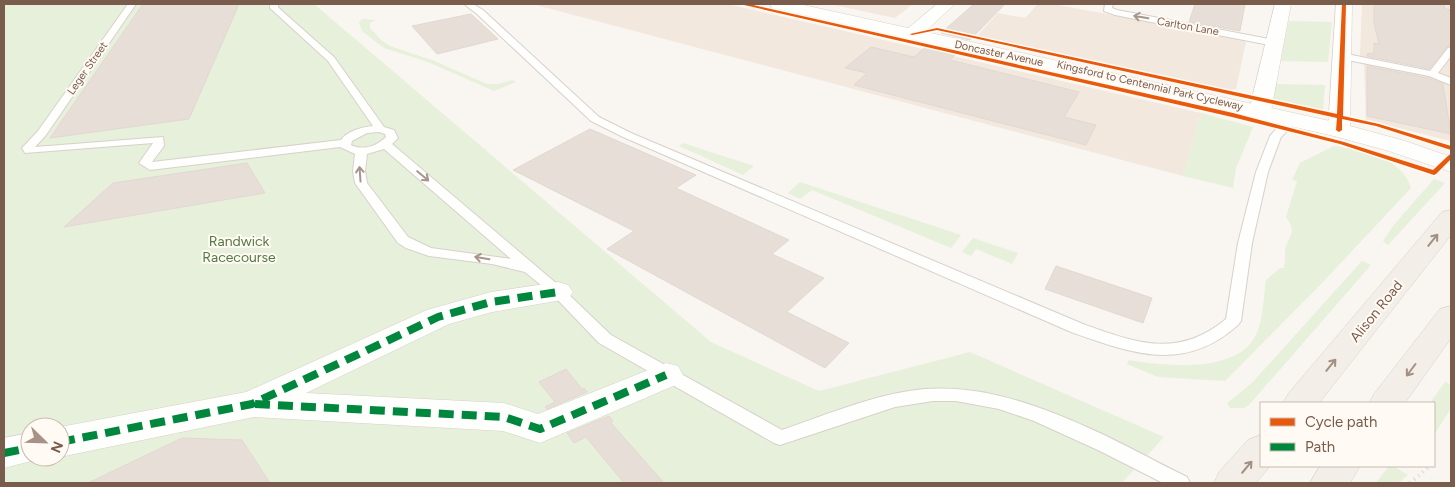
<svg xmlns="http://www.w3.org/2000/svg" width="1455" height="487" font-family="Figtree,sans-serif">
	<rect width="100%" height="100%" fill="#f9f5f0"/>
	<g fill="#f2e8de">
		<polygon points="532,4 727,4 1201,113 1183,176"/>
		<polygon points="829,4 913,4 895,18"/>
		<polygon points="1038,4 1053,4 1241,39 1246,42 1236,89 1228,90 977,36 998,13 1025,18"/>
		<polygon points="1362,4 1451,4 1451,79 1425,68 1360,56"/>
		<polygon points="1364,63 1428,75 1451,85 1451,141 1366,120"/>
	</g>
	<g fill="#e7f0db" fill-rule="evenodd">
		<path d="M4,4H314L711,342L819,391L970,352L1164,437L1122,483H4ZM30,427H60V457H30Z"/>
		<polygon points="362,19 376,20 370,23 370,28 381,40 390,46 432,60 487,84 498,84 513,80 516,82 494,91 428,62 384,48 362,31 359,23"/>
		<polygon points="1289,21 1332,22 1328,62 1281,61"/>
		<polygon points="1275,84 1325,85 1323,111 1274,101"/>
		<polygon points="1201,113 1253,127 1236,168 1233,188 1183,176"/>
		<polygon points="683,143 754,166 743,175 679,146"/>
		<path d="M1334,146C1361,149 1402,157 1411,188L1322,283L1225,381L1158,377L1127,364L1129,360C1162,366 1232,373 1253,340C1264,323 1263,299 1266,280L1280,268H1284C1285,263 1285,257 1285,251C1288,235 1298,234 1286,217L1297,181L1292,180L1300,163Z"/>
		<polygon points="1434,179 1445,183 1388,245 1383,241 1393,226"/>
		<polygon points="800,182 961,235 951,248 812,190 800,199 788,193"/>
		<polygon points="973,238 1018,253 1012,264 976,249 971,256 962,252"/>
		<polygon points="1362,261 1371,265 1249,405 1244,408 1230,408 1227,403 1252,383"/>
		<polygon points="1445,382 1451,385 1451,408 1434,435 1434,403 1430,403"/>
		<polygon points="1389,466 1393,466 1408,475 1398,483 1376,483"/>
	</g>
	<g fill="#e6ded7" stroke="#e2d8d2">
		<polygon points="143,4 239,4 189,119 50,138"/>
		<polygon points="974,4 1005,4 970,40 941,33"/>
		<polygon points="1195,4 1245,4 1240,31 1189,22"/>
		<polygon points="1374,4 1444,4 1445,9 1451,10 1451,45 1447,47 1429,69 1367,56 1367,54 1374,53 1374,43 1379,44 1374,23"/>
		<polygon points="471,14 498,39 437,54 412,26"/>
		<polygon points="928,45 958,52 950,60 1079,92 1064,117 1096,125 1086,145 854,85 867,73 845,68 871,47 914,57"/>
		<polygon points="1367,66 1428,78 1443,84 1451,134 1367,116"/>
		<polygon points="590,129 696,175 676,188 789,240 772,254 824,278 787,312 849,343 825,368 607,249 634,231 513,170"/>
		<polygon points="247,163 265,193 64,227 113,183"/>
		<polygon points="1056,266 1152,298 1143,323 1045,289"/>
		<polygon points="566,369 582,389 584,388 587,392 547,409 545,407 555,402 539,382"/>
		<polygon points="609,416 613,421 611,423 664,483 624,483 586,437 574,443 567,433"/>
		<polygon points="182,438 242,440 270,483 88,483"/>
	</g>
	<g fill="none" stroke-linecap="round" stroke-linejoin="round">
		<g stroke="#d7d1cb" stroke-width="2">
			<g id="lane">
				<path d="M128,4H136L46,135L35,147L163,137L164,146L152,162L341,140C347,131 362,127 373,126L328,61L270,8V4H278V7L282,11L334,57L384,127L394,130L398,138L392,144L563,289L611,335L782,430C823,416 865,398 909,391C1000,376 1097,431 1175,471L1187,477L1190,483H1163L1100,451L1034,421L999,409L956,401H933L895,407L780,445L774,443L599,343L553,295L525,272L492,264L429,256L406,248L398,243L355,183L353,171L355,154L340,147L150,170L139,163L153,143L25,153L22,148L38,131ZM379,132L385,134L386,137C377,146 363,151 351,145L352,141L367,133ZM384,149L511,259L431,248L408,237L367,183L365,171L367,154Z"/>
				<path d="M464,4H473L483,10L599,117L631,133L1083,324C1136,343 1178,359 1226,319L1238,243L1256,172L1270,136L1287,116H1295L1296,118L1293,125L1281,137L1268,172L1252,243L1241,321L1238,325C1184,373 1133,354 1071,332L623,137L591,121L477,14Z"/>
				<polygon points="1105,4 1113,4 1112,8 1117,10 1275,40 1280,43 1275,46 1115,15 1104,11"/>
				<polygon points="1451,47 1451,56 1438,73 1451,78 1451,85 1429,76 1342,59 1337,56 1342,53 1430,71 1448,48"/>
			</g>
		</g>
		<g stroke="#d7d1cb" stroke-width="1">
			<g id="street">
				<polygon points="937,4 955,4 918,38 912,39 906,38 903,34 906,30"/>
				<polygon points="1275,4 1291,4 1271,111 1268,116 1260,117 1252,116 1249,111"/>
				<polygon points="1336,4 1352,4 1350,130 1347,135 1339,137 1331,135 1328,130"/>
				<polygon points="558,282 568,285 573,292 568,299 492,312 449,324 306,393 504,403 538,414 666,363 678,366 683,375 678,384 540,443 503,431 254,417 60,457 60,427 246,392 427,310 491,292"/>
				<polygon points="30,433 30,457 44,457 43,458 4,468 4,438"/>
			</g>
		</g>
		<g stroke="#d9d2cb" stroke-width="1">
			<polygon id="secondary" points="770,4 799,4 1339,123 1405,141 1451,157 1451,172 1389,151 1334,136 778,9 772,8"/>
		</g>
		<g stroke="#dad1cc" stroke-width="1">
			<g id="primary">
				<polygon points="1451,210 1451,235 1319,403 1283,403 1288,394 1442,212"/>
				<polygon points="1451,306 1451,338 1405,403 1369,403 1374,394 1440,309"/>
				<polygon points="1261,435 1261,466 1270,466 1256,483 1214,483 1219,472 1248,440"/>
				<polygon points="1320,466 1360,466 1350,483 1310,483"/>
			</g>
		</g>
		<polyline stroke="#dcd5d0" stroke-width="4" stroke-dasharray="1 4.5" stroke-linecap="butt" points="1410,483 1430,466"/>
		<use href="#lane" fill="#fefefd" fill-rule="evenodd"/>
		<use href="#street" fill="#fefefd" fill-rule="evenodd"/>
		<use href="#secondary" fill="#fefefd" fill-rule="evenodd"/>
		<use href="#primary" fill="#f3eee8" fill-rule="evenodd"/>
		<g stroke="#00873e" stroke-width="8" stroke-dasharray="15 8" stroke-linecap="butt">
			<polyline points="255,404 504,417 540,429 666,375"/>
			<polyline points="60,442 252,404 438,317 491,302 558,292"/>
			<polyline points="4,453 30,448"/>
		</g>
		<g stroke="#fffaf3" stroke-width="3">
			<g id="cycleway">
				<polygon points="742,4 749,4 1233,113 1344,142 1433,170 1449,155 1451,154 1451,159 1436,174 1434,175 1340,144 1232,117 744,5"/>
				<polygon points="1342,4 1346,4 1343,116 1379,124 1451,146 1451,150 1376,126 1342,119 1342,130 1339,132 1336,130 1337,118 937,30 912,35 910,34 937,28 1337,114"/>
			</g>
		</g>
		<use href="#cycleway" fill="#e8590c" fill-rule="evenodd"/>
	</g>
	<defs><path id="oneway-shaft" d="M-6 0H5M1.5-3L5.5 0L1.5 3" fill="none" stroke-width="1.6" stroke-linecap="round" stroke-linejoin="round" transform="scale(1.25)"/></defs>
	<g stroke="#a8958b">
		<use href="#oneway-shaft" transform="translate(1141 17) rotate(-170)"/>
		<use href="#oneway-shaft" transform="translate(360 174) rotate(-94)"/>
		<use href="#oneway-shaft" transform="translate(423 176) rotate(40)"/>
		<use href="#oneway-shaft" transform="translate(482 258) rotate(-171)"/>
	</g>
	<g stroke="#a48f83">
		<use href="#oneway-shaft" transform="translate(1433 240) rotate(-51)"/>
		<use href="#oneway-shaft" transform="translate(1331 365) rotate(-51)"/>
		<use href="#oneway-shaft" transform="translate(1411 370) rotate(127)"/>
		<use href="#oneway-shaft" transform="translate(1247 467) rotate(-50)"/>
	</g>
	<g text-anchor="middle" stroke-width="4" stroke-linejoin="round" paint-order="stroke">
		<g font-size="11" fill="#7a5c4d" stroke="#fffaf3">
			<text transform="translate(1188 26) rotate(10)" y="4">Carlton Lane</text>
			<text transform="translate(999 53) rotate(12)" y="4">Doncaster Avenue</text>
			<text transform="translate(87 68) rotate(-55)" y="4">Leger Street</text>
			<text transform="translate(1150 85) rotate(13)" y="4">Kingsford to Centennial Park Cycleway</text>
		</g>
		<g font-size="14" fill="#537a41" stroke="#fffaf3">
			<text x="239" y="246">Randwick<tspan x="239" dy="16">Racecourse</tspan></text>
		</g>
		<g font-size="14" fill="#7a5c4d" stroke="#fffaf3">
			<text transform="translate(1376 311) rotate(-51)" y="5">Alison Road</text>
		</g>
	</g>
	<rect width="1455" height="487" fill="none" stroke="#7a5c4d" stroke-width="10"/>
	<rect x="1260" y="402" width="175" height="65" fill="#fffaf3" stroke="#cabbb1"/>
	<rect x="1270" y="418" width="25" height="8" fill="#e8590c" stroke="#cabbb1"/>
	<text x="1305" y="427" font-size="15" fill="#7a5c4d">Cycle path</text>
	<rect x="1270" y="443" width="25" height="8" fill="#00873e" stroke="#cabbb1"/>
	<text x="1305" y="452" font-size="15" fill="#7a5c4d">Path</text>
	<g transform="translate(45 442) rotate(113)"><circle r="24" fill="#fffaf3" stroke="#cabbb1"/>
	<path d="M0-4L9 19L0 12L-9 19Z" fill="#a69286"/>
	<text y="-8" font-size="14" font-weight="bold" text-anchor="middle" fill="#7a5c4d">N</text>
	</g>
</svg>
